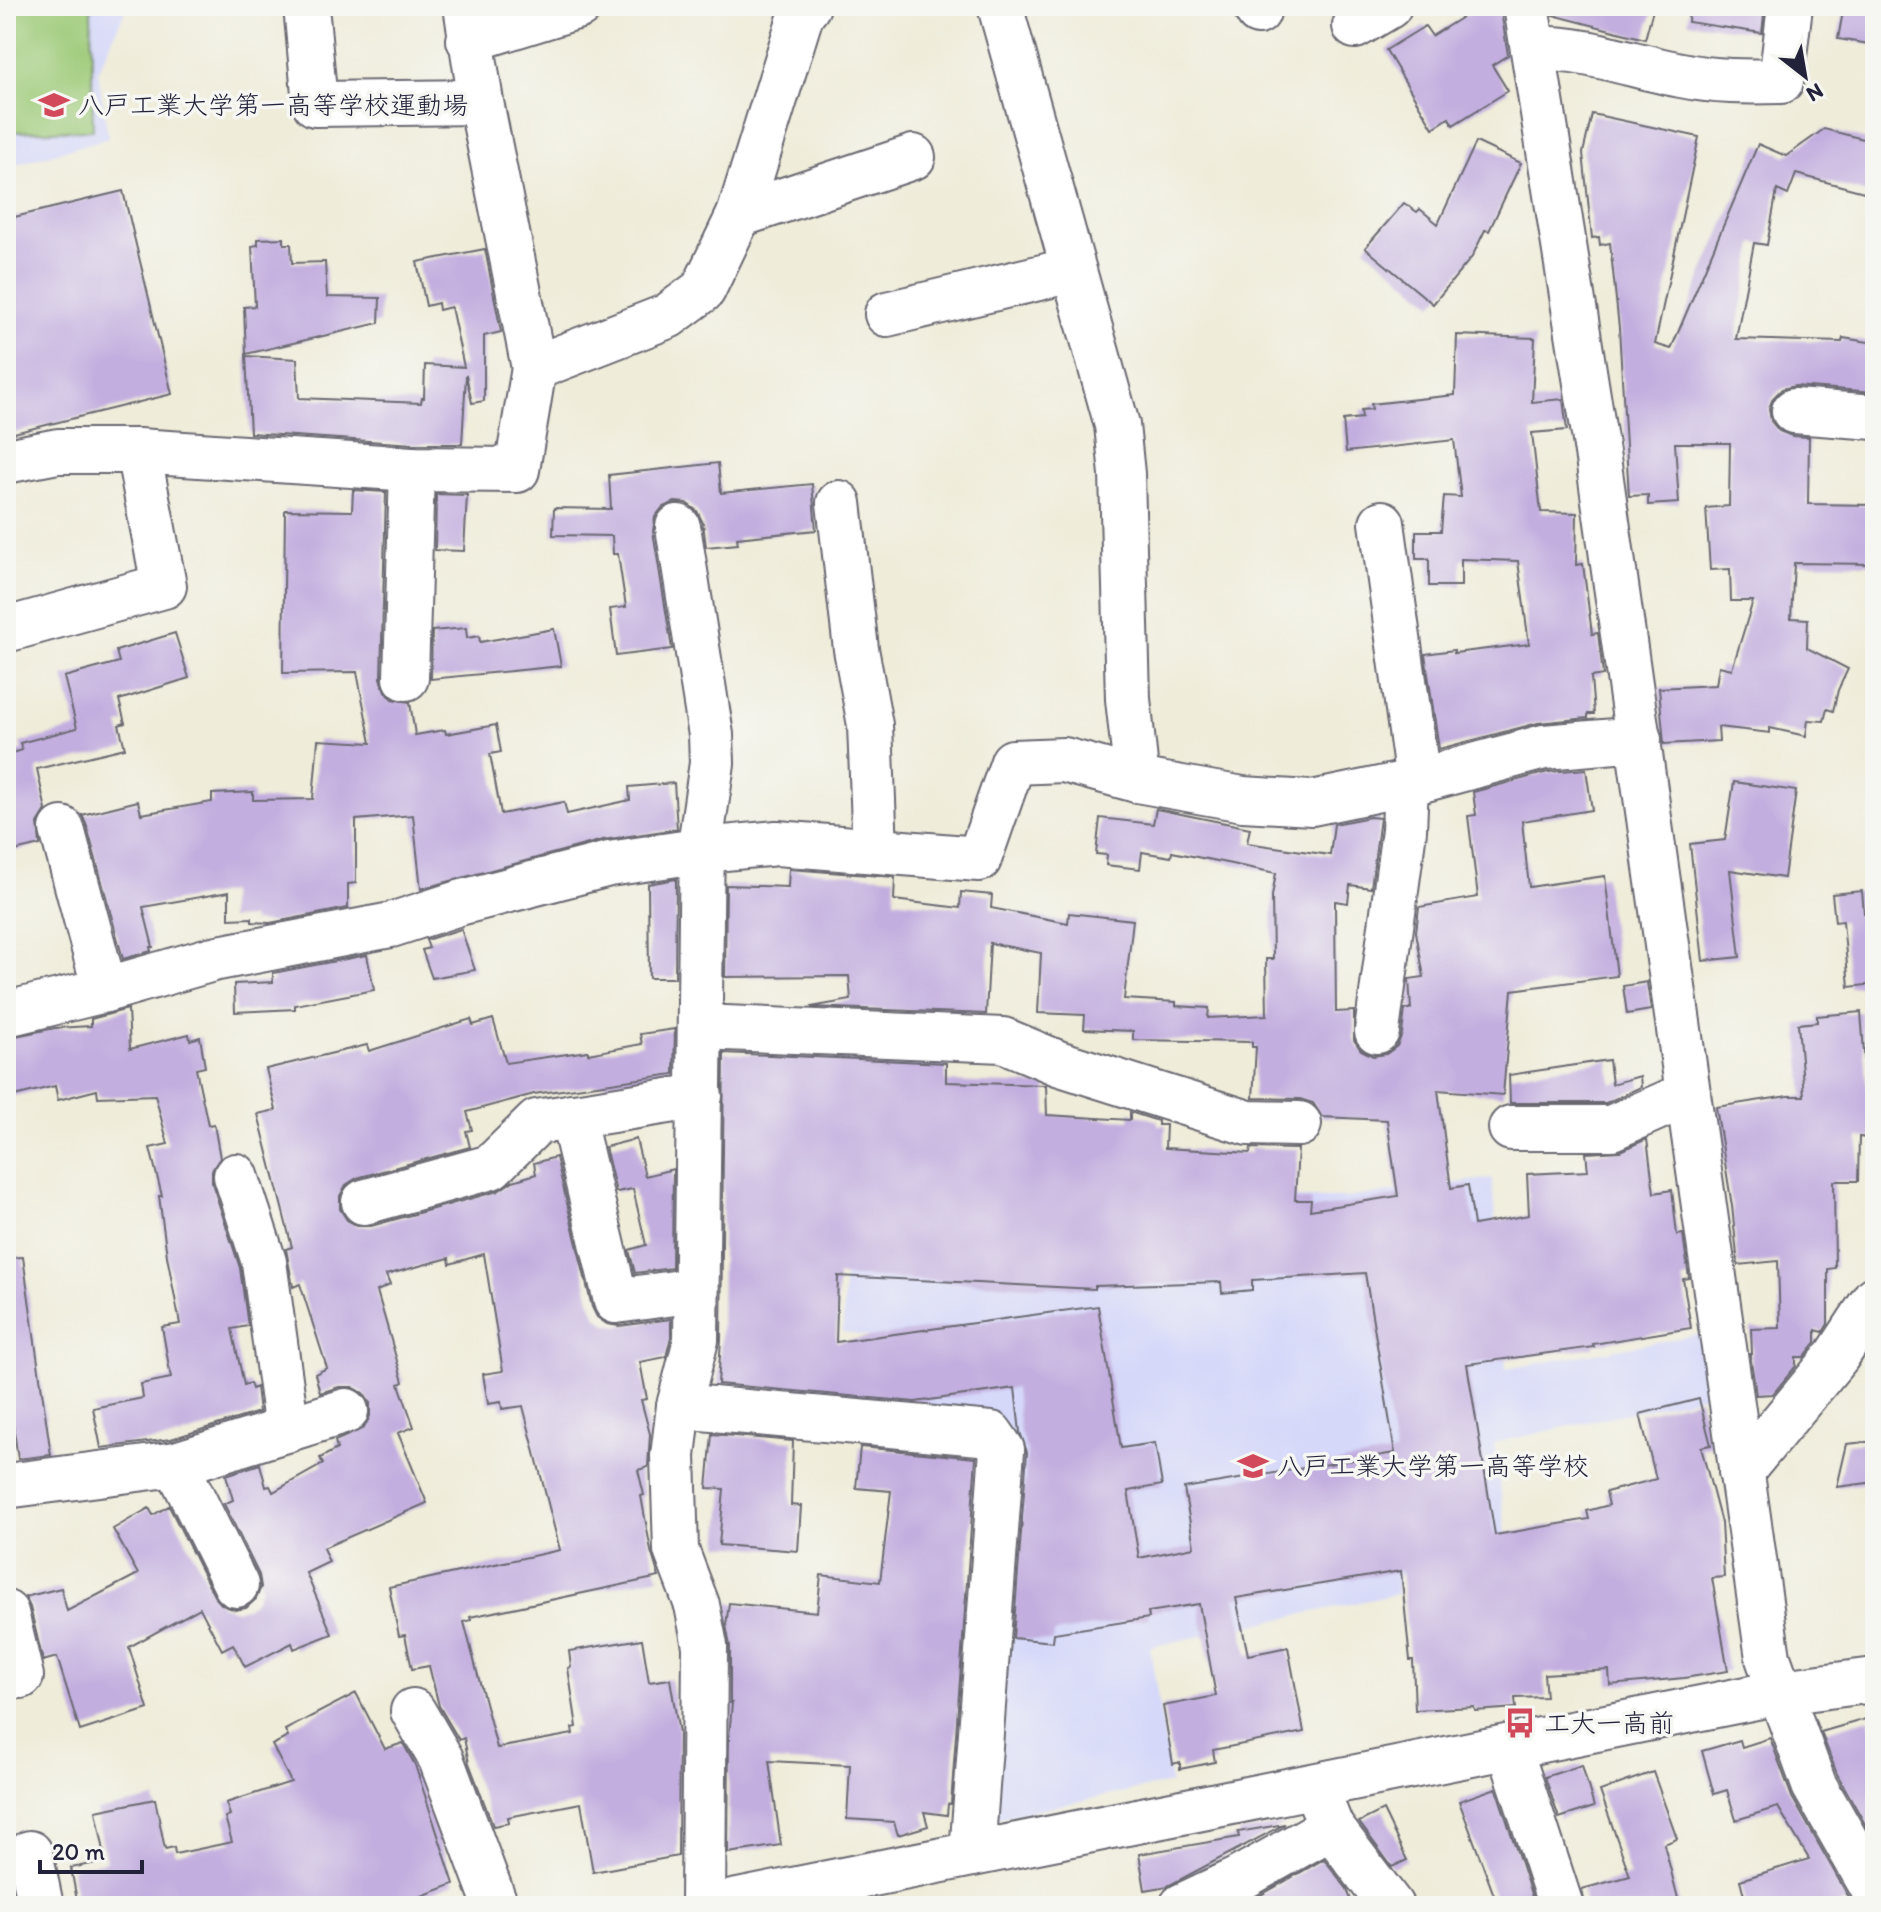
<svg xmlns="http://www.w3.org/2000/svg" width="1881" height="1912" font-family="Itim,'Klee One',sans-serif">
	<rect width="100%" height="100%" fill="#f6f6f2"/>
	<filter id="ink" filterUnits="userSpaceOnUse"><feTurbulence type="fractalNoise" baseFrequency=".0125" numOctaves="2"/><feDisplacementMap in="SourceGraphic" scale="16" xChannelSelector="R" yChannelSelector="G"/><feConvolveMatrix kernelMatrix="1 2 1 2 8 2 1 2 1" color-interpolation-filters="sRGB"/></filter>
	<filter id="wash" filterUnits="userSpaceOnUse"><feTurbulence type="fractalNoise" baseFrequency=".006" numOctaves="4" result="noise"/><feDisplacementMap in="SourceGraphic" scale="32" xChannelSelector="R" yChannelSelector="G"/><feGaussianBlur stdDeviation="1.8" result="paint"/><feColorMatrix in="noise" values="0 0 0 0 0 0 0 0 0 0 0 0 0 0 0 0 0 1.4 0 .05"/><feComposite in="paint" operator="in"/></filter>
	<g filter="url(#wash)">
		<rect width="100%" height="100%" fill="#efecd9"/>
		<g fill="#d5d8f9">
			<polygon points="6,6 127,6 98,71 108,138 6,167"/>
			<polygon points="847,1134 1171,1198 1347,1198 1492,1178 1506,1369 1707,1333 1716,1393 1494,1443 1509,1554 1398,1575 1397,1594 1150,1647 1171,1783 990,1819 1009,1452 861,1413 870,1337 843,1332"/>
		</g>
		<polygon fill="#9dca78" stroke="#60765a" stroke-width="2" points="6,6 91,6 93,130 6,132"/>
		<g id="blocks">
			<g fill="#c3afdf" fill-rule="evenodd">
				<polygon points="1480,6 1496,6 1502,17 1508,55 1492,65 1508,91 1453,125 1449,118 1433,128 1386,50 1425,26 1432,36"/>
				<polygon points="1554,6 1654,6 1645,39 1553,15"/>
				<polygon points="1689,6 1765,6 1762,33 1688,22"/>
				<polygon points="1844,6 1875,6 1875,45 1838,39"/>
				<polygon points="1592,114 1699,137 1655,344 1671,349 1758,144 1786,156 1824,129 1875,142 1875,195 1796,174 1788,195 1777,190 1767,245 1754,243 1736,339 1842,342 1843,338 1875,343 1875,392 1795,386 1782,389 1773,398 1769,408 1771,421 1779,431 1792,436 1809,437 1808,504 1875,505 1875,564 1794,563 1791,618 1808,619 1807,648 1848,669 1838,690 1833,711 1827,709 1824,721 1808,720 1806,736 1770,728 1770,733 1718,727 1719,741 1664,744 1659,688 1716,685 1719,666 1732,669 1753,601 1731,601 1730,569 1710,570 1706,508 1729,506 1730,443 1675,443 1679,503 1648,505 1648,495 1629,496 1619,328 1610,243 1600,245 1599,237 1592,238 1583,153"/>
				<polygon points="1476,142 1521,163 1489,231 1485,230 1472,257 1433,304 1365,248 1404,203 1417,212 1420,209 1438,224"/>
				<polygon points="123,191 172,394 6,435 6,219"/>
				<polygon points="284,238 284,244 291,244 292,263 325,262 327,297 380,298 379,323 246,354 244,307 255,306 252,246 258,245 258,239"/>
				<polygon points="485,249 501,332 484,336 484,401 472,403 466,375 462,444 413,444 250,433 246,356 297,359 299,398 421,403 422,398 424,398 425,365 464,367 451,307 439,310 438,303 426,306 417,262"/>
				<polygon points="1457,335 1535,338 1532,402 1563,399 1567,430 1532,433 1541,512 1577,513 1576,565 1583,564 1592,634 1598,633 1603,675 1591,677 1594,714 1588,714 1588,718 1538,723 1439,749 1425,654 1454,650 1454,653 1529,644 1518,561 1461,559 1461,586 1429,586 1429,559 1416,559 1416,531 1441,531 1444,496 1461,497 1454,440 1346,452 1343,420 1362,418 1361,410 1372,409 1371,404 1455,395"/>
				<polygon points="718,463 721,493 812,484 816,530 737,538 738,544 706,547 703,523 697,511 686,503 675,502 663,507 655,517 653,531 672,649 616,656 610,609 626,607 618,554 613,554 612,536 553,535 554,508 611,509 609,475"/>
				<polygon points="353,490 386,492 381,678 384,689 392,699 410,702 415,735 445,730 446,734 496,725 501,752 490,754 501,814 564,802 567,814 630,800 629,787 674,783 677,829 603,840 421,889 413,815 356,820 356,883 348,884 348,908 270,923 252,922 252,918 229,919 229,892 143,907 153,947 150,947 151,951 123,959 86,823 82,815 138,801 141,814 212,802 212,794 253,792 253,800 313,799 318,740 371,743 357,672 283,673 285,510 352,511"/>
				<polygon points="436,494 467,495 464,551 435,550"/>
				<polygon points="466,628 467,638 479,636 480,642 554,629 561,666 431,679 432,631"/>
				<polygon points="175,633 189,678 119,700 125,723 119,725 125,748 37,769 46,810 38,823 40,845 6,853 6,755 22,750 20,743 77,728 64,677 119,662 116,651"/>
				<path d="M1586,769L1592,810L1522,821L1529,887L1605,876L1617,976L1512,990L1503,1095L1438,1090L1451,1188L1468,1185L1474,1225L1529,1215L1527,1174L1588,1171L1586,1153L1620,1151L1647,1139L1654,1193L1672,1190L1677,1235L1683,1234L1689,1278L1683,1279L1691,1328L1593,1344L1594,1347L1467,1364L1495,1535L1589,1519L1587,1511L1609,1505L1606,1492L1656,1479L1640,1414L1699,1399L1711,1445L1701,1447L1721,1523L1724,1577L1712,1578L1728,1671L1684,1678L1610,1685L1609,1670L1544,1674L1546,1697L1515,1698L1516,1708L1475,1711L1474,1707L1415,1710L1413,1660H1410L1401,1571L1236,1598L1248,1655L1288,1647L1304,1732L1213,1750L1215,1762L1180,1769V1762L1173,1764L1163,1706L1216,1696L1199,1604L1148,1612L1149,1618L1054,1633L1053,1642L1013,1638L1027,1452L1020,1432L1015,1388L915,1402L718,1384L721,1340L724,1053L946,1063V1082L1046,1085L1047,1115L1130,1120V1112L1158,1121V1125H1166L1165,1148L1250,1153L1251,1148L1298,1149L1295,1200H1311L1310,1210L1398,1196L1387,1120L1322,1117L1313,1103L1300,1099L1253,1098L1256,1047H1252V1042L1133,1040V1031L1084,1029L1085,1015L1038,1013L1041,953L990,943L986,1014L811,1007L851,1000L849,976L725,977L726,885L788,887L789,869L895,877L894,900L960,908L961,892L992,895L991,908L1068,923L1069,913L1133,920L1124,999L1176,1002V1006L1209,1008L1208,1018L1267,1015L1266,959H1273L1272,896L1276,873L1172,852L1171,857L1142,852L1140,869L1106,865L1107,855L1096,854L1100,818L1153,824L1156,809L1250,828L1247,843L1330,855L1334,824L1370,817L1380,818L1371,888L1350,885L1348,903L1335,901L1336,1012L1354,1011V1040L1361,1050L1373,1056L1386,1054L1397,1046L1402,1034L1405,1009H1411L1409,979L1424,977L1416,932L1419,907L1478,897L1468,816L1476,815L1473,792L1548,772ZM1365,1273L1395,1453L1184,1488L1194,1547L1139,1558L1128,1491L1162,1485L1155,1443L1121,1448L1098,1306L836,1342L838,1276L1095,1289V1286L1221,1282L1222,1293L1252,1290V1280Z"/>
				<polygon points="1734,782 1796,791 1784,878 1730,870 1740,957 1703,961 1690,844 1725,840"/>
				<polygon points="676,879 675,978 649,978 648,884"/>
				<polygon points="1862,891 1864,913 1872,913 1875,984 1849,987 1843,921 1835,922 1832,894"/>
				<polygon points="461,929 475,970 432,978 422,950 429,948 426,940"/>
				<polygon points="367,955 374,990 295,1005 295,1009 235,1012 234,984 273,982 273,973"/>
				<polygon points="1647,982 1651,1010 1627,1014 1623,986"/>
				<polygon points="128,1009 130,1049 189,1034 190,1040 200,1037 205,1067 196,1069 208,1125 214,1124 220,1158 212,1170 212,1183 240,1268 248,1326 232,1329 244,1385 250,1383 252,1389 256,1387 259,1412 171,1439 101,1448 93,1408 143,1398 141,1384 171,1378 162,1327 180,1324 167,1256 159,1196 162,1196 150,1148 168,1144 155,1095 98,1097 97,1090 58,1100 55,1086 6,1098 6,1038 55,1028 91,1026 91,1019"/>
				<polygon points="1861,1012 1867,1092 1875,1094 1875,1139 1859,1137 1858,1181 1834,1181 1835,1268 1828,1269 1828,1324 1823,1332 1816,1330 1816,1342 1804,1357 1796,1357 1796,1366 1773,1394 1756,1395 1750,1354 1752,1354 1751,1329 1780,1328 1778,1261 1738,1265 1732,1206 1716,1107 1788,1096 1804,1096 1798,1024 1817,1022 1817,1016"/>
				<polygon points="471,1019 473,1025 493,1019 506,1063 588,1051 588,1054 642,1044 640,1034 675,1029 674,1074 534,1094 467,1112 472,1130 466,1131 470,1147 357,1178 346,1185 340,1196 340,1209 347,1220 358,1226 371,1226 498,1191 513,1181 536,1174 534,1163 556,1157 592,1307 597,1317 607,1324 619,1326 671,1319 671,1337 666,1357 640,1362 647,1399 641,1400 650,1434 648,1467 638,1470 644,1495 641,1496 651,1551 659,1577 470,1617 471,1620 464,1622 497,1748 573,1734 572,1728 577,1727 568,1668 571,1667 569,1651 642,1639 649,1682 670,1679 679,1733 678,1856 593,1872 581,1803 508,1817 509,1823 493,1826 469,1763 464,1738 459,1740 439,1706 429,1666 412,1669 405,1635 399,1636 389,1587 560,1550 523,1406 502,1409 501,1402 488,1404 483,1374 503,1371 484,1254 450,1264 449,1258 386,1275 390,1285 377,1291 403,1382 399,1384 414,1427 398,1433 427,1503 323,1548 329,1562 306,1573 332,1634 294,1649 292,1643 245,1667 233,1644 222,1650 200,1608 129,1647 148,1709 80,1731 57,1657 43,1661 30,1607 25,1597 61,1588 67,1611 138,1574 113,1529 149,1508 153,1515 169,1506 214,1596 222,1605 235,1610 246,1608 256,1599 261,1587 259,1575 224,1504 233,1500 226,1475 260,1464 266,1487 270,1486 273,1492 323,1464 320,1458 337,1449 335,1441 364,1428 370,1416 370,1403 363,1393 352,1387 339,1387 320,1393 315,1374 327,1368 300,1284 293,1287 286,1249 292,1247 258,1114 276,1110 266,1069 367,1045 369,1051"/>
				<polygon points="1609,1060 1612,1084 1640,1076 1641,1087 1606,1103 1510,1103 1509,1075"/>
				<polygon points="636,1139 645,1176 673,1169 672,1268 635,1273 629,1250 646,1245 633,1189 616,1192 605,1147"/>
				<polygon points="23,1257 51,1455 18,1459 8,1388 6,1388 6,1258"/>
				<polygon points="712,1434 793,1441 791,1505 801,1506 798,1551 719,1545 724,1489 707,1488"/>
				<polygon points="1875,1441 1875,1482 1837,1487 1847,1444"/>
				<polygon points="860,1447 976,1458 951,1804 948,1804 947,1815 924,1812 928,1826 898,1835 894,1822 847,1819 850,1765 769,1761 781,1845 728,1853 729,1738 732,1703 730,1703 730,1646 726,1625 729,1603 817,1612 821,1575 880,1582 891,1491 856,1488"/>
				<polygon points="356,1693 385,1749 403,1743 415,1765 454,1884 395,1906 78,1906 71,1868 106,1861 96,1811 155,1799 165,1849 174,1847 175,1854 232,1842 225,1817 230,1815 226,1803 291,1782 272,1745 288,1737 285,1730"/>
				<polygon points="1869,1718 1875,1739 1875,1842 1837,1774 1821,1732"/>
				<polygon points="1770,1738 1792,1797 1851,1901 1834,1906 1747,1906 1740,1880 1809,1859 1778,1807 1736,1820 1727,1790 1714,1794 1702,1751 1740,1740 1742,1747"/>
				<polygon points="1582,1765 1594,1807 1559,1818 1545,1777"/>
				<polygon points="1653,1772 1677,1839 1664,1844 1680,1906 1585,1906 1582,1889 1630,1876 1600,1791"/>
				<polygon points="1496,1788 1535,1906 1498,1906 1459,1801"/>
				<polygon points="1383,1810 1407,1860 1392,1867 1359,1822"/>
				<polygon points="1285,1824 1168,1886 1145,1890 1139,1854 1239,1837 1238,1832"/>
				<polygon points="1324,1859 1347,1889 1353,1906 1249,1906 1247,1903"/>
			</g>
		</g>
	</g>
	<g filter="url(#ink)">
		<use href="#blocks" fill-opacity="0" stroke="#6a6972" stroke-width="2"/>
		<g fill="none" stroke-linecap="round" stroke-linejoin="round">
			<g stroke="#6a6972" stroke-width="48">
				<g id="minor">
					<polyline points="306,6 315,104 481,102"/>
					<polyline points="466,6 481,102 534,368"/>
					<polyline points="1000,6 1117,425 1122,474 1128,699 1137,780"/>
					<polyline points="1255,6 1258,12"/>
					<polyline points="1526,6 1599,465 1768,1658 1814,1785 1875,1892"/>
					<polyline points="1355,26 1389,6"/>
					<polyline points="469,40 579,6"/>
					<path d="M1534,49C1585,47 1632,66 1681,75C1715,82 1747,82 1781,81L1790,6"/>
					<polyline points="739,215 913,157"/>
					<polyline points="887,314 1072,270"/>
					<polyline points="1794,411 1875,417"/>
					<polyline points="6,461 58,451 138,451 412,469 517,470 534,368 668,316 703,290 739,215 801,15 808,6"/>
					<polyline points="839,503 856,649 870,725 875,850"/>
					<polyline points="1382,523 1418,781"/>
					<polyline points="678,527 711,735 712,763 702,832 696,1340 679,1406 673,1456 676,1550 697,1605 705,1646 703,1906"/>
					<polyline points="6,630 164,586 138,451"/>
					<polyline points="406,678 412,469"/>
					<polyline points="62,829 105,990"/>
					<polyline points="6,1014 105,990 213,959 391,925 459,903 609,864 704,850 777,843 979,859 1013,762 1064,760 1137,780 1243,799 1312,803 1418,781 1544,747 1639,739"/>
					<polyline points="701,1027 1003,1040 1058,1063 1248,1123 1299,1124"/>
					<polyline points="1377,1031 1404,830 1406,784"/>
					<polyline points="572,1116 616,1301 696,1290"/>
					<polyline points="1511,1128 1611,1128 1688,1094"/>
					<polyline points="236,1176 264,1262 287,1430"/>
					<polyline points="364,1202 491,1167 537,1122 700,1096"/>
					<polyline points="679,1406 991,1434 1002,1450 972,1854"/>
					<polyline points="176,1464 236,1585"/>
					<polyline points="1741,1472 1837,1356 1875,1298"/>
					<polyline points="6,1486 176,1464 346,1411"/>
					<polyline points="6,1613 21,1676"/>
					<polyline points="413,1711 441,1759 496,1906"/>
					<polyline points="1509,1747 1561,1906"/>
					<polyline points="1320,1799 1331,1827 1391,1906"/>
					<polyline points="30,1853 41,1906"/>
					<polyline points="713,1906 1781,1692 1875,1680"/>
					<polyline points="1182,1906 1237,1880 1331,1827"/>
				</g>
			</g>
			<use href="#minor" stroke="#fff" stroke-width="44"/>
		</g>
	</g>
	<defs>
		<g id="school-bare" transform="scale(2.4)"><path d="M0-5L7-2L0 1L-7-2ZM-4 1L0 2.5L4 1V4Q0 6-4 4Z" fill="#d1495b" stroke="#f6f6f2" stroke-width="2.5" paint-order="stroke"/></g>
		<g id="bus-bare" transform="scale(2.4)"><path d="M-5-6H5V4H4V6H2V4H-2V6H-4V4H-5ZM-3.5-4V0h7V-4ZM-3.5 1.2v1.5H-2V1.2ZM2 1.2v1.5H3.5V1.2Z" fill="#d1495b" stroke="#f6f6f2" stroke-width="2.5" paint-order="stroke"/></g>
	</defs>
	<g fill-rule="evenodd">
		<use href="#school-bare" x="54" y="105"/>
		<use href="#school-bare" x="1253" y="1466"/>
		<use href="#bus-bare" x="1520" y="1723"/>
	</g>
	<g text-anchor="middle" stroke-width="7" stroke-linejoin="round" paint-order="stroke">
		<g font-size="26" fill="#22223b" stroke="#f6f6f2" text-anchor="start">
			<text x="78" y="114">八戸工業大学第一高等学校運動場</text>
			<text x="1277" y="1475">八戸工業大学第一高等学校</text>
			<text x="1544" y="1732">工大一高前</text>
		</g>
	</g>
	<rect width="1881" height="1912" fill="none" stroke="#f6f6f2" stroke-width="32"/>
	<g transform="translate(1805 76) rotate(149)" stroke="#f6f6f2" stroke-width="6" paint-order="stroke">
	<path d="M0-6L14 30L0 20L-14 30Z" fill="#22223b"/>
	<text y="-12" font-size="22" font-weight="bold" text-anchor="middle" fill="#22223b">N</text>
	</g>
	<path d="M40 1860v12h102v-12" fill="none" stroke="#22223b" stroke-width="4"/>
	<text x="52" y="1860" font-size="24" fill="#22223b" stroke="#f6f6f2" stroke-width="6" paint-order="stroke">20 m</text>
</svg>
